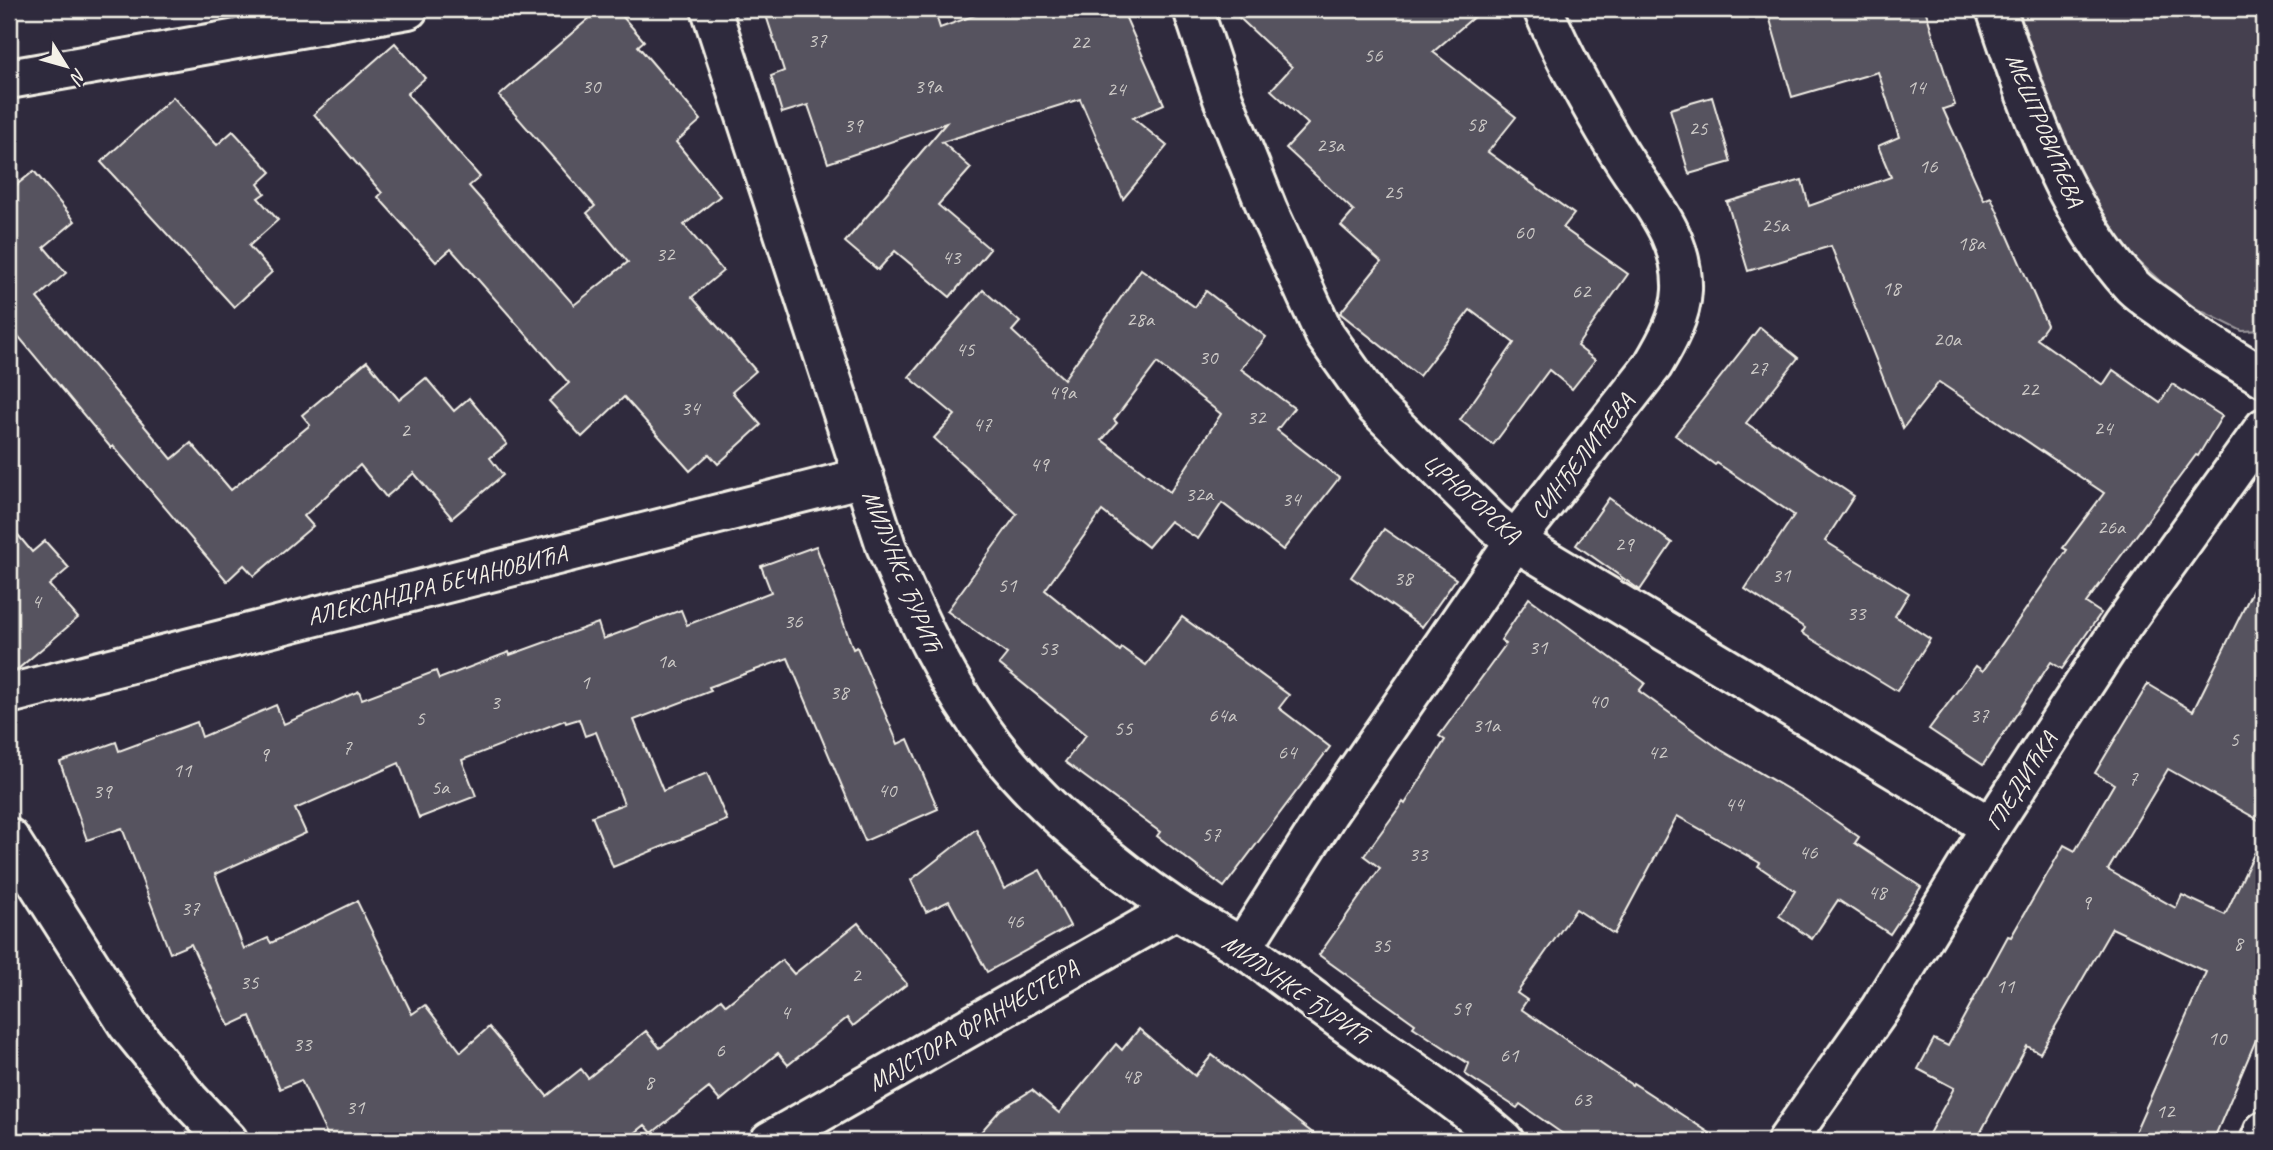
<svg xmlns="http://www.w3.org/2000/svg" width="2273" height="1150" font-family="Caveat,sans-serif">
	<rect width="100%" height="100%" fill="#2f2a3d"/>
	<filter id="ink" filterUnits="userSpaceOnUse"><feTurbulence type="fractalNoise" baseFrequency=".0143" numOctaves="2"/><feDisplacementMap in="SourceGraphic" scale="14" xChannelSelector="R" yChannelSelector="G"/><feConvolveMatrix kernelMatrix="1 2 1 2 8 2 1 2 1" color-interpolation-filters="sRGB"/></filter>
	<g filter="url(#ink)">
		<polygon fill="#454050" stroke="#9c989c" stroke-width="2" points="2008,9 2264,9 2264,330 2242,331 2183,302 2112,237 2052,139"/>
		<g fill="#56525f" stroke="#f4f1e8" stroke-width="2" fill-rule="evenodd">
			<polygon points="600,9 616,9 644,41 638,46 701,120 676,142 720,196 684,225 723,271 692,297 756,371 732,392 761,425 718,464 709,454 690,471 624,397 582,437 549,401 569,383 451,249 436,262 378,197 382,193 314,114 395,43 425,78 407,94 480,177 469,186 574,305 628,262 587,213 595,206 499,96"/>
			<polygon points="764,9 934,9 940,28 992,9 1122,9 1164,104 1133,118 1167,146 1123,199 1080,99 942,142 971,168 938,205 990,249 950,297 895,251 878,270 845,242 946,123 828,163 808,105 782,113 771,76 784,71"/>
			<polygon points="1230,9 1483,9 1433,52 1516,117 1488,152 1574,214 1563,228 1628,274 1577,346 1595,360 1572,389 1549,370 1493,445 1460,420 1514,343 1470,310 1419,376 1340,313 1381,262 1341,226 1354,211 1286,148 1308,124 1271,90 1292,67"/>
			<polygon points="1767,9 1925,9 1955,105 1943,109 1984,200 1991,197 2047,325 2037,339 2103,385 2113,370 2160,403 2172,384 2222,416 2198,456 2196,455 2086,603 2101,613 2062,669 2051,662 1983,765 1929,729 1976,666 1983,671 2067,550 2063,548 2104,493 1939,382 1903,428 1831,246 1748,271 1727,202 1802,180 1809,206 1891,177 1878,146 1899,137 1878,72 1792,97"/>
			<polygon points="173,97 217,145 233,131 271,172 258,184 265,193 258,198 278,220 249,246 272,272 234,307 101,162"/>
			<polygon points="1712,97 1731,162 1689,174 1670,109"/>
			<polygon points="34,171 75,221 44,247 66,273 37,298 172,459 191,443 231,490 310,425 302,415 367,361 399,400 426,378 454,411 469,398 507,444 490,458 503,475 452,518 414,473 386,497 360,465 304,516 313,526 254,576 244,565 227,581 113,446 111,448 9,325 9,191"/>
			<path d="M1141,269L1195,307L1206,291L1266,337L1241,369L1294,408L1277,430L1339,478L1283,550L1222,503L1198,539L1170,521L1148,547L1102,511L1045,590L1120,651L1122,648L1146,665L1182,617L1289,695L1279,708L1330,747L1224,887L1157,836L1160,832L1065,762L1086,735L999,664L1007,654L947,611L1017,514L934,438L955,415L909,377L983,290L1020,322L1012,331L1064,379ZM1157,363L1221,414L1170,492L1102,440L1117,423L1114,420Z"/>
			<polygon points="1760,327 1798,358 1746,423 1854,496 1825,541 1909,593 1895,616 1930,639 1897,691 1802,633 1805,628 1745,589 1794,515 1717,463 1715,465 1675,435"/>
			<polygon points="1609,498 1672,543 1640,590 1576,545"/>
			<polygon points="9,524 32,552 45,541 69,568 49,585 78,618 18,669 9,671"/>
			<polygon points="1384,529 1456,579 1422,627 1351,577"/>
			<polygon points="816,546 853,649 857,647 898,744 908,739 938,809 865,841 788,658 709,687 711,691 634,720 663,791 707,773 727,820 613,867 592,816 624,804 596,732 585,736 579,719 566,723 565,720 462,760 476,796 419,818 399,763 295,809 306,833 215,874 244,949 268,938 271,943 357,901 412,1014 425,1005 461,1052 489,1027 547,1096 581,1069 588,1078 646,1031 660,1048 721,999 726,1005 782,960 794,974 858,923 907,984 853,1026 847,1018 788,1065 778,1053 720,1101 709,1088 652,1133 645,1125 625,1141 330,1141 301,1080 280,1089 250,1016 229,1026 191,944 170,953 122,828 87,840 60,762 116,742 119,751 197,722 202,737 276,705 284,724 359,691 362,699 436,671 439,679 509,652 510,655 598,623 603,639 681,610 687,625 771,592 761,566"/>
			<polygon points="2264,568 2264,823 2168,769 2108,870 2176,908 2182,895 2225,915 2264,833 2264,1021 2213,1141 2131,1141 2206,972 2112,928 2040,1053 2027,1046 1976,1141 1925,1141 1954,1088 1918,1069 1934,1039 1948,1046 2008,936 2011,937 2064,845 2075,851 2114,784 2095,773 2148,684 2193,711"/>
			<polygon points="1529,598 1645,683 1639,691 1721,750 1803,798 1859,837 1855,843 1921,887 1890,934 1838,900 1812,939 1779,916 1795,891 1758,866 1760,863 1677,816 1614,934 1576,909 1517,993 1527,1000 1521,1009 1632,1085 1633,1083 1722,1141 1573,1141 1520,1104 1517,1108 1465,1074 1469,1064 1413,1027 1415,1024 1319,955 1380,868 1364,856 1403,802 1405,804 1445,740 1439,736 1506,644 1501,640"/>
			<polygon points="976,829 1004,889 1040,870 1070,926 987,972 949,901 926,912 911,880"/>
			<polygon points="1139,1029 1195,1076 1212,1055 1323,1141 973,1141 1000,1110 1032,1090 1059,1113 1116,1044 1122,1050"/>
		</g>
		<g fill="none" stroke-linecap="round" stroke-linejoin="round">
			<g stroke="#f4f1e8" stroke-width="44">
				<g id="street">
					<path d="M711,9L886,546C916,617 947,685 994,746C1040,806 1113,866 1175,908C1197,923 1222,934 1244,949C1281,975 1318,1004 1355,1030C1405,1066 1458,1100 1504,1141"/>
					<polyline points="1193,9 1223,99 1268,211 1325,335 1376,407 1493,523 1515,541 1991,827"/>
					<path d="M1996,9C2029,106 2061,208 2132,286C2141,295 2152,302 2162,309C2194,335 2228,356 2264,377"/>
					<polyline points="9,79 408,9"/>
					<polyline points="9,694 864,477"/>
					<polyline points="9,838 128,1025 189,1100 228,1141"/>
					<path d="M1242,948L1328,813L1515,541L1653,365C1666,343 1681,317 1682,290C1684,234 1645,196 1618,151C1590,105 1564,58 1543,9"/>
					<polyline points="770,1141 1176,909"/>
					<polyline points="1787,1141 1880,1009 1991,827 2122,626 2264,428"/>
					<polyline points="2260,1141 2264,1131"/>
				</g>
			</g>
			<use href="#street" stroke="#2f2a3d" stroke-width="38"/>
		</g>
	</g>
	<g text-anchor="middle" stroke-width="6" stroke-linejoin="round" paint-order="stroke">
		<g font-size="21" fill="#ccc9c6">
			<text x="817" y="47">37</text>
			<text x="1080" y="49">22</text>
			<text x="1373" y="62">56</text>
			<text x="591" y="93">30</text>
			<text x="928" y="93">39a</text>
			<text x="1916" y="94">14</text>
			<text x="1116" y="96">24</text>
			<text x="1476" y="131">58</text>
			<text x="853" y="132">39</text>
			<text x="1698" y="135">25</text>
			<text x="1330" y="152">23a</text>
			<text x="1928" y="173">16</text>
			<text x="1393" y="199">25</text>
			<text x="1775" y="232">25a</text>
			<text x="1524" y="239">60</text>
			<text x="1971" y="250">18a</text>
			<text x="665" y="261">32</text>
			<text x="951" y="264">43</text>
			<text x="1891" y="295">18</text>
			<text x="1581" y="298">62</text>
			<text x="1140" y="326">28a</text>
			<text x="1947" y="346">20a</text>
			<text x="965" y="356">45</text>
			<text x="1208" y="364">30</text>
			<text x="1758" y="375">27</text>
			<text x="2029" y="396">22</text>
			<text x="1062" y="399">49a</text>
			<text x="690" y="415">34</text>
			<text x="1256" y="424">32</text>
			<text x="982" y="431">47</text>
			<text x="2103" y="435">24</text>
			<text x="405" y="437">2</text>
			<text x="1039" y="471">49</text>
			<text x="1199" y="501">32a</text>
			<text x="1291" y="506">34</text>
			<text x="2111" y="534">26a</text>
			<text x="1624" y="551">29</text>
			<text x="1781" y="582">31</text>
			<text x="1403" y="585">38</text>
			<text x="1007" y="592">51</text>
			<text x="36" y="608">4</text>
			<text x="1856" y="620">33</text>
			<text x="793" y="628">36</text>
			<text x="1538" y="654">31</text>
			<text x="1048" y="655">53</text>
			<text x="666" y="668">1a</text>
			<text x="585" y="689">1</text>
			<text x="839" y="699">38</text>
			<text x="1598" y="708">40</text>
			<text x="495" y="709">3</text>
			<text x="1222" y="722">64a</text>
			<text x="1979" y="722">37</text>
			<text x="420" y="725">5</text>
			<text x="1486" y="732">31a</text>
			<text x="1123" y="735">55</text>
			<text x="2234" y="746">5</text>
			<text x="347" y="754">7</text>
			<text x="1287" y="759">64</text>
			<text x="1657" y="759">42</text>
			<text x="264" y="761">9</text>
			<text x="182" y="777">11</text>
			<text x="2133" y="785">7</text>
			<text x="440" y="794">5a</text>
			<text x="887" y="797">40</text>
			<text x="102" y="798">39</text>
			<text x="1734" y="811">44</text>
			<text x="1211" y="841">57</text>
			<text x="1808" y="859">46</text>
			<text x="1418" y="861">33</text>
			<text x="1877" y="899">48</text>
			<text x="2086" y="909">9</text>
			<text x="190" y="915">37</text>
			<text x="1014" y="928">46</text>
			<text x="2238" y="950">8</text>
			<text x="1381" y="952">35</text>
			<text x="856" y="982">2</text>
			<text x="249" y="989">35</text>
			<text x="2005" y="993">11</text>
			<text x="1461" y="1015">59</text>
			<text x="785" y="1019">4</text>
			<text x="2217" y="1045">10</text>
			<text x="302" y="1051">33</text>
			<text x="720" y="1057">6</text>
			<text x="1509" y="1062">61</text>
			<text x="1131" y="1083">48</text>
			<text x="649" y="1089">8</text>
			<text x="1582" y="1106">63</text>
			<text x="355" y="1114">31</text>
			<text x="2165" y="1118">12</text>
		</g>
		<g font-size="24" fill="#f4f1e8" stroke="#2f2a3d">
			<text transform="translate(2045 130) rotate(67)" y="8">МЕШТРОВИЋЕВА</text>
			<text transform="translate(1582 456) rotate(-52)" y="8">СИНЂЕЛИЋЕВА</text>
			<text transform="translate(1472 498) rotate(42)" y="8">ЦРНОГОРСКА</text>
			<text transform="translate(902 571) rotate(68)" y="8">МИЛУНКЕ ЂУРИЋ</text>
			<text transform="translate(437 585) rotate(-14)" y="8">АЛЕКСАНДРА БЕЧАНОВИЋА</text>
			<text transform="translate(2021 781) rotate(-57)" y="8">ГЛЕДИЋКА</text>
			<text transform="translate(1296 989) rotate(35)" y="8">МИЛУНКЕ ЂУРИЋ</text>
			<text transform="translate(973 1025) rotate(-30)" y="8">МАЈСТОРА ФРАНЧЕСТЕРА</text>
		</g>
	</g>
	<rect width="2273" height="1150" fill="none" stroke="#2f2a3d" stroke-width="35"/>
	<rect x="18" y="18" width="2238" height="1115" fill="none" stroke="#f4f1e8" stroke-width="2.5" filter="url(#ink)"/>
	<g transform="translate(66 66) rotate(127)" stroke="#2f2a3d" stroke-width="5" paint-order="stroke">
	<path d="M0-5L12 26L0 18L-12 26Z" fill="#f4f1e8"/>
	<text y="-10" font-size="19" font-weight="bold" text-anchor="middle" fill="#f4f1e8">N</text>
	</g>
</svg>
